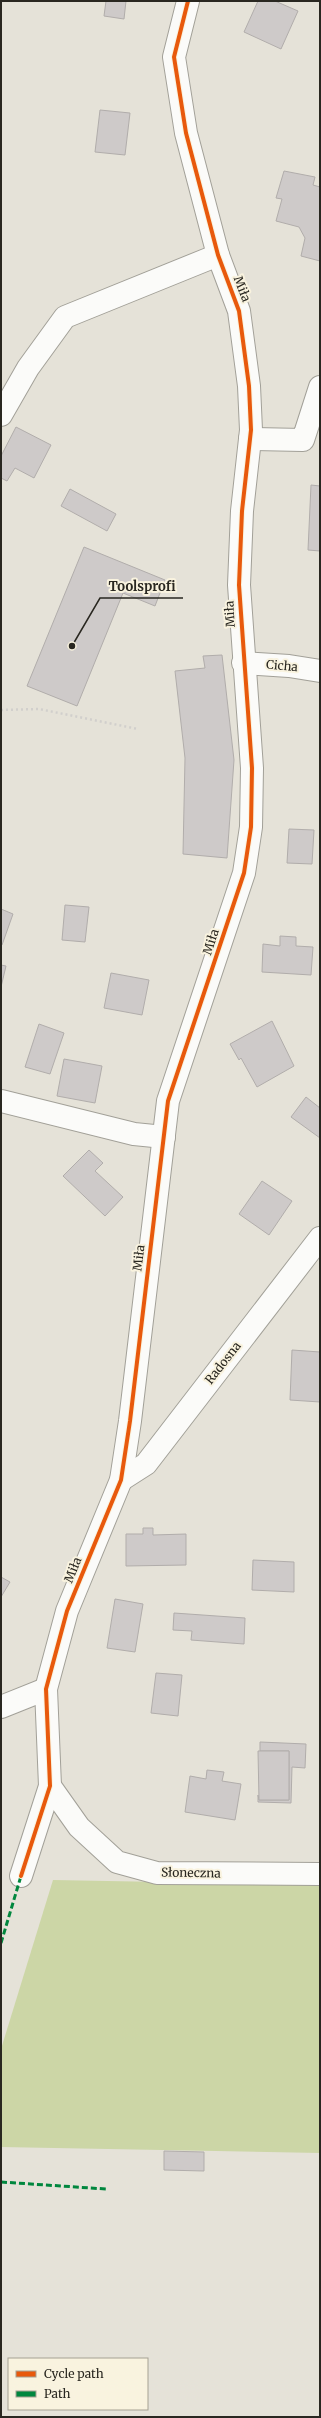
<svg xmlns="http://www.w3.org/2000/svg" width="321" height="2418" font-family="Merriweather,serif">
	<rect width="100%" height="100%" fill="#e5e2d8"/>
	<polygon fill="#ccd6a6" points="53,1880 320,1885 320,2153 1,2147 1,2049"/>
	<g fill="#cecac9" stroke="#b1adab">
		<polygon points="106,1 126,1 124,19 104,16"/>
		<polygon points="258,1 275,1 298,11 281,49 244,32"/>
		<polygon points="100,110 130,113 125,155 95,152"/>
		<polygon points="284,171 315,177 313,185 320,187 320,261 301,256 305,238 299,227 276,221 282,199 276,198"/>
		<polygon points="16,427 51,445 34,478 15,468 7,481 1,478 1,456"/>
		<polygon points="311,485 320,486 320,551 308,550"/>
		<polygon points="70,489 116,514 107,531 61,506"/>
		<polygon points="84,547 165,580 155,606 123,593 77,706 27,686"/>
		<polygon points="222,655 234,760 227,858 183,854 185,758 175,671 205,668 203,656"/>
		<polygon points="289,829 314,830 312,864 287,863"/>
		<polygon points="65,905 89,907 85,942 62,940"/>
		<polygon points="1,909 13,914 2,945 1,945"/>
		<polygon points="280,936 296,937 296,946 313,947 311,975 262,972 263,944 280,946"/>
		<polygon points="1,965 6,966 1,987"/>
		<polygon points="111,973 149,980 142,1015 104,1008"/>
		<polygon points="272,1021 294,1066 257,1087 241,1058 239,1060 230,1044"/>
		<polygon points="39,1024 64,1033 50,1074 25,1067"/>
		<polygon points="64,1059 102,1066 95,1103 57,1096"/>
		<polygon points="306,1097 320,1108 320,1138 291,1117"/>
		<polygon points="89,1150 103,1163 95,1171 123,1197 105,1216 63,1176"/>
		<polygon points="262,1181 292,1201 269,1235 239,1214"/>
		<polygon points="292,1350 320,1352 320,1402 290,1400"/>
		<polygon points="143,1528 153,1528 153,1535 186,1534 186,1565 126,1566 126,1534 143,1534"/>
		<polygon points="253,1560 294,1562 294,1592 252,1590"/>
		<polygon points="1,1577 10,1582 1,1597"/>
		<polygon points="115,1599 143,1604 135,1652 107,1648"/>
		<polygon points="174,1613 245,1618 244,1644 191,1640 192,1631 173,1630"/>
		<polygon points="156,1673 182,1675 178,1716 151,1713"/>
		<polygon points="260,1742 306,1744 305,1768 292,1767 291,1803 258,1802 258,1795 259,1800 289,1800 289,1751 260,1751"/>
		<polygon points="258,1751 289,1751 289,1800 259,1800"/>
		<polygon points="207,1770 224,1772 222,1781 241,1784 235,1820 185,1812 190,1776 206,1779"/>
		<polygon points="164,2151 204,2152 204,2171 164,2170"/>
	</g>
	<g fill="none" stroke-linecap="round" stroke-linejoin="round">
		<g stroke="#a2a098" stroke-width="24">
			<g id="minor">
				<polyline points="1,415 28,368 65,317 218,255"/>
				<polyline points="250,439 303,440 320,387"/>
				<polyline points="243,663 289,666 320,671"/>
				<polyline points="1,1101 134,1134 164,1137"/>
				<polyline points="121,1480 146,1464 320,1238"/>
				<polyline points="1,1707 46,1689"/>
				<polyline points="50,1786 79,1827 117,1862 157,1873 320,1874"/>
				<polyline points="21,1876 50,1786 46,1689 67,1611 121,1480 130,1421 168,1101 244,873 251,827 252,768 239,585 242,511 251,430 249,386 239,311 218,255 186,133 174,57 188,1"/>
			</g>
		</g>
		<polyline stroke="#d1cfcc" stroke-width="2.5" stroke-dasharray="2 3" stroke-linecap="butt" points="1,710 39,709 138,729"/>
		<use href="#minor" stroke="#fbfbf9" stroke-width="22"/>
		<g stroke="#00873e" stroke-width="3" stroke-dasharray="6 3" stroke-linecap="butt">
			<polyline points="1,1943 21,1876"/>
			<polyline points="1,2182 106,2189"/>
		</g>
		<g stroke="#f9f3df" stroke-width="6">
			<polyline id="cycleway" points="21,1876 50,1786 46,1689 67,1611 121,1480 130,1421 168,1101 244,873 251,827 252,768 239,585 242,511 251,430 249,386 239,311 218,255 186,133 174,57 188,1"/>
		</g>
		<use href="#cycleway" stroke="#e8590c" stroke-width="4"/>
	</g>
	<g text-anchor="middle" stroke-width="4" stroke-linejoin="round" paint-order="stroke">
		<g font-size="12" fill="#292720" stroke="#f9f3df">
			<text transform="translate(242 289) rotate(69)" y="4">Miła</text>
			<text transform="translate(230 614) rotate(-93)" y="4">Miła</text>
			<text transform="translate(282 666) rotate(5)" y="4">Cicha</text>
			<text transform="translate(211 942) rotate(-72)" y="4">Miła</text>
			<text transform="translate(139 1258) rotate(-83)" y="4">Miła</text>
			<text transform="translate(223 1363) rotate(-52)" y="4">Radosna</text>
			<text transform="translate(73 1570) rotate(-68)" y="4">Miła</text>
			<text transform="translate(191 1873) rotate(1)" y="4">Słoneczna</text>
		</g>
	</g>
	<path fill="none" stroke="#292720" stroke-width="1.5" d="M72 646L100 598H183"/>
	<circle fill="#292720" stroke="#f9f3df" stroke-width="1.5" cx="72" cy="646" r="4"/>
	<g font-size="13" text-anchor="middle" font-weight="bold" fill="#292720" stroke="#f9f3df" stroke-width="4" stroke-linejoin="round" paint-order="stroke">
		<text x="142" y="591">Toolsprofi</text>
	</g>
	<rect width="321" height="2418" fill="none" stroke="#292720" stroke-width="4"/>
	<rect x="8" y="2358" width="140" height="52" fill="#f9f3df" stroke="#a6a193"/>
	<rect x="16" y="2371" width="20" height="6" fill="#e8590c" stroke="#a6a193"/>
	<text x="44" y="2378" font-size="12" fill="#292720">Cycle path</text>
	<rect x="16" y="2391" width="20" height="6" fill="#00873e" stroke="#a6a193"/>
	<text x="44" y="2398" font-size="12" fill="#292720">Path</text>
</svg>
